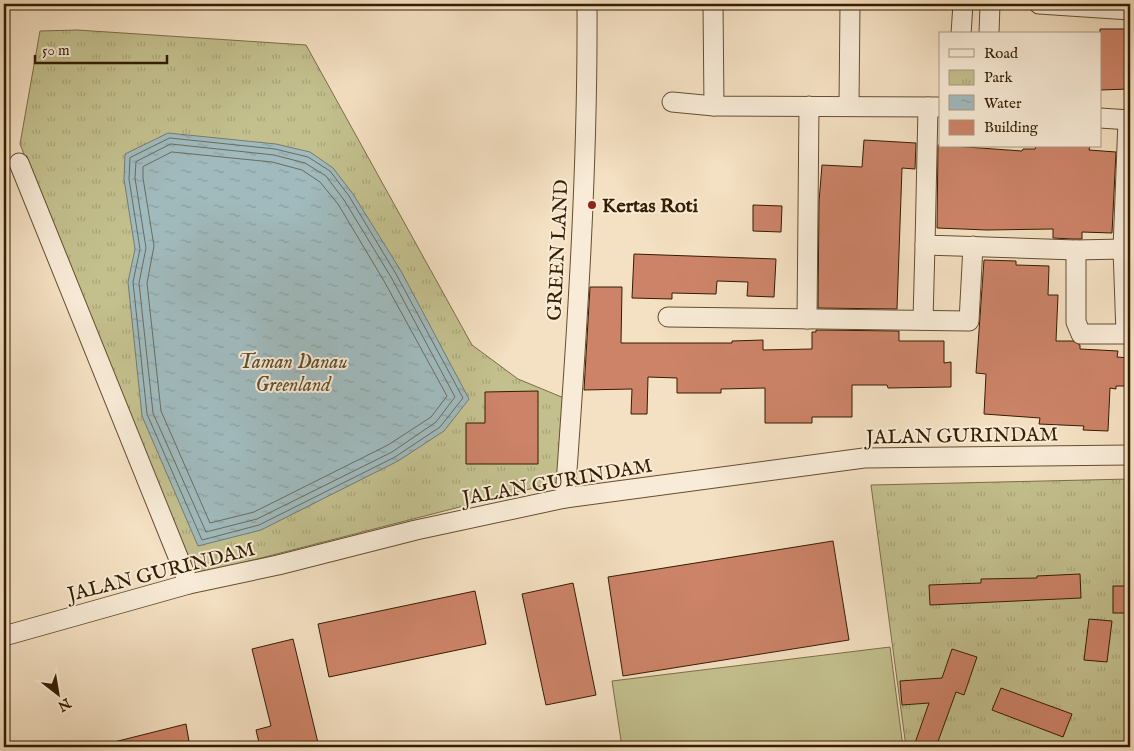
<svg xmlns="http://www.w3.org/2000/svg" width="1134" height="751" font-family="'IM FELL English',serif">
	<defs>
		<pattern id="park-tufts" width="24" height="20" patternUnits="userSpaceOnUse" patternTransform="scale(1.25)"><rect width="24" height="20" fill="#c3c08e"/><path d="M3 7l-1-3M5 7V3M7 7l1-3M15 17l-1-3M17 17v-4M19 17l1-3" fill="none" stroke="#a8a579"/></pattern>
		<pattern id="water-ripples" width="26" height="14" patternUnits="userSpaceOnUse" patternTransform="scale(1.25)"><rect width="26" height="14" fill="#a0babd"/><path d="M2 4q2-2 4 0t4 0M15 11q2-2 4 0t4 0" fill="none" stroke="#8a9fa1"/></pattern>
	</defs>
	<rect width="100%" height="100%" fill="#f4e0c2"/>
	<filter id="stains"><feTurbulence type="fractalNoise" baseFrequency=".004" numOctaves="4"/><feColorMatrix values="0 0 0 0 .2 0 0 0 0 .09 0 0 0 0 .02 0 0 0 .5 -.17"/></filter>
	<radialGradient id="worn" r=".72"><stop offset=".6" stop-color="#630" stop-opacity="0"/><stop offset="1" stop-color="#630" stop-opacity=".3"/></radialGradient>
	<polygon fill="#c3c08e" stroke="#7c6e47" points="890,647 903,747 622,747 612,681"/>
	<g fill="url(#park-tufts)" stroke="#7c6e47">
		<polygon points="77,30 306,45 472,345 518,379 564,398 561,481 191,576 20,144 40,31"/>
		<polygon points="1130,479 1130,747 1076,747 1021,742 980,747 906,747 871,485"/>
	</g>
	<polygon fill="url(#water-ripples)" stroke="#757b71" points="168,133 276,144 310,152 333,168 353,194 401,271 469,399 444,431 398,461 261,530 198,546 142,416 128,282 135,249 124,179 125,154"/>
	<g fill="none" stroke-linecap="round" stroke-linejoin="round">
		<g stroke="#6a6c5e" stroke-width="1">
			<polygon points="170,138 275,149 308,157 330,171 349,196 396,274 463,398 440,427 395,457 259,525 202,540 147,414 133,282 140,249 129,179 130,158"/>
			<polygon points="171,144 274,155 305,163 326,176 344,200 391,277 455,397 436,422 392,452 257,519 206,532 153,413 139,283 146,248 135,178 136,162"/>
			<polygon points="172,152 272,162 302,170 320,182 338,204 384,281 447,396 431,417 388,445 254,512 210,523 161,411 147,283 154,246 143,178 143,167"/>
		</g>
	</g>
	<g fill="#cc8368" stroke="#351d00">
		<polygon points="1100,29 1130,29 1130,89 1100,90"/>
		<polygon points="864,140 916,143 915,169 902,168 897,309 818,308 819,202 822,165 862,167"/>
		<polygon points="938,145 1022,151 1023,149 1035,149 1036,146 1090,146 1089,150 1116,152 1112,233 1082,232 1082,239 1073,239 1053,238 1053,229 987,230 937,228"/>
		<polygon points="753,205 782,206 781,232 753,231"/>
		<polygon points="634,254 776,259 774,297 747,296 748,282 717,281 716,294 672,293 672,299 632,298"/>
		<polygon points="984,260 1016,261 1016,265 1049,266 1048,295 1058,295 1056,341 1073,341 1080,345 1080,349 1118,351 1117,357 1130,358 1130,386 1116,386 1116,389 1110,388 1108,431 1083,430 1084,426 1039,424 1040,418 984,414 986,374 976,373"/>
		<polygon points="590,287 622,287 621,343 732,343 732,341 763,340 763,350 812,349 812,332 816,332 816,330 899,331 899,341 944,341 944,363 951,362 951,387 888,388 887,385 852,385 852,417 812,417 812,423 765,423 765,388 721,389 721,393 677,393 677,378 648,377 647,414 631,414 632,389 584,390"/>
		<polygon points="538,391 538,464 466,464 466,423 485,423 485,392"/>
		<polygon points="833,541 849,640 623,676 608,577"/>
		<polygon points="1080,574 1081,598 930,605 929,585 981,583 981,579 1037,578 1037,576"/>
		<polygon points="573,583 596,695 546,705 522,594"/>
		<rect x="1113" y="586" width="17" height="27"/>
		<polygon points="475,591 486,644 329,677 318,624"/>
		<polygon points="1089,619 1112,621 1107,662 1084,660"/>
		<polygon points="293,639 319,747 260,747 256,730 271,726 252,649"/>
		<polygon points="952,649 977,657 964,695 956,692 936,747 927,747 915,743 929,703 902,705 900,681 942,678"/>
		<polygon points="1001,688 1072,714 1063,737 992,710"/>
		<polygon points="186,724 190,747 114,747 114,742"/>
	</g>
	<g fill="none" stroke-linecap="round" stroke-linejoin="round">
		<g stroke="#654e30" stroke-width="21">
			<g id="minor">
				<polyline points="713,4 714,106"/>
				<polyline points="1039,4 1130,10"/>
				<polyline points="961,34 963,4"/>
				<polyline points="989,34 990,4"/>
				<polyline points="672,102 714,106 939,107"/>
				<polyline points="849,106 850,4"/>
				<polyline points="928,107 925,245 1076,250 1123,249"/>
				<polyline points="1100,118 1130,120"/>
				<polyline points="19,163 189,584"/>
				<polyline points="1076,250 1076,322 1081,334 1130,334"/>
				<polyline points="668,317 969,321 973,246"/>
				<polyline points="807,319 809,106"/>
				<polyline points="923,320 925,245"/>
				<polyline points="1126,334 1123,249 1128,120"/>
				<path d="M565,498C577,334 588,168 587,4"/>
				<polyline points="4,636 189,584 278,565 416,530 565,498 864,458 1130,455"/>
			</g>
		</g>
		<use href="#minor" stroke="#f8ebd7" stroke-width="19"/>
	</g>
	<circle fill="#8f2418" stroke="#f8ebd7" stroke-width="2" cx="592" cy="205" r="5"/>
	<g text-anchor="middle" stroke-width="4" stroke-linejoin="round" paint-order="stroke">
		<g font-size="20" font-weight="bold" fill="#351d00" stroke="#f8ebd7" text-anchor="start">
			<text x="602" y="212">Kertas Roti</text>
		</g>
		<g font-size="20" fill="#351d00" stroke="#f8ebd7">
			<text transform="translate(557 250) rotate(-87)" y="7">GREEN LAND</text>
			<text transform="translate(962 435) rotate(-1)" y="7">JALAN GURINDAM</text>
			<text transform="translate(557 481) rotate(-10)" y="7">JALAN GURINDAM</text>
			<text transform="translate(161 571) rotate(-14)" y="7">JALAN GURINDAM</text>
		</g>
		<g font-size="20" font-style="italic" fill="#604e2b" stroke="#f8ebd7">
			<text x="293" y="368">Taman Danau<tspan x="293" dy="23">Greenland</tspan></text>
		</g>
	</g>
	<rect width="1134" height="751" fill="none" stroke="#f4e0c2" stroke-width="20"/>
	<rect x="5" y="5" width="1124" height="741" fill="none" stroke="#351d00" stroke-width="2.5"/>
	<rect x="10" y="10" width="1114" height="731" fill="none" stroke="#351d00"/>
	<rect x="939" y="32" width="162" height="115" fill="#f8ebd7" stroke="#aa9981"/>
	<rect x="949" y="49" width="25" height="8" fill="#f8ebd7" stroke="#aa9981"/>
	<text x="984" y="58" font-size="15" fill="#351d00">Road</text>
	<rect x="949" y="70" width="25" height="15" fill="url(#park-tufts)" stroke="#aa9981"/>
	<text x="984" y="82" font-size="15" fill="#351d00">Park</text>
	<rect x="949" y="95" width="25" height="15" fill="url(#water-ripples)" stroke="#aa9981"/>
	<text x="984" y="108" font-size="15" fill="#351d00">Water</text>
	<rect x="949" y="120" width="25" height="15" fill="#cc8368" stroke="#aa9981"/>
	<text x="984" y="132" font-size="15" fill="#351d00">Building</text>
	<g transform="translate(58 694) rotate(149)" stroke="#f8ebd7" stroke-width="4" paint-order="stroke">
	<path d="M0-4L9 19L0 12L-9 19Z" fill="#351d00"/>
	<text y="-8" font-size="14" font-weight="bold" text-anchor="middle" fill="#351d00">N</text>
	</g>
	<path d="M35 55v8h132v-8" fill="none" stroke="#351d00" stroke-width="2.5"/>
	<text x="42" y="55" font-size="15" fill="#351d00" stroke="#f8ebd7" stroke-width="4" paint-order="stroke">50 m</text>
	<rect width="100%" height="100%" filter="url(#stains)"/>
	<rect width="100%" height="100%" fill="url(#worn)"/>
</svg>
